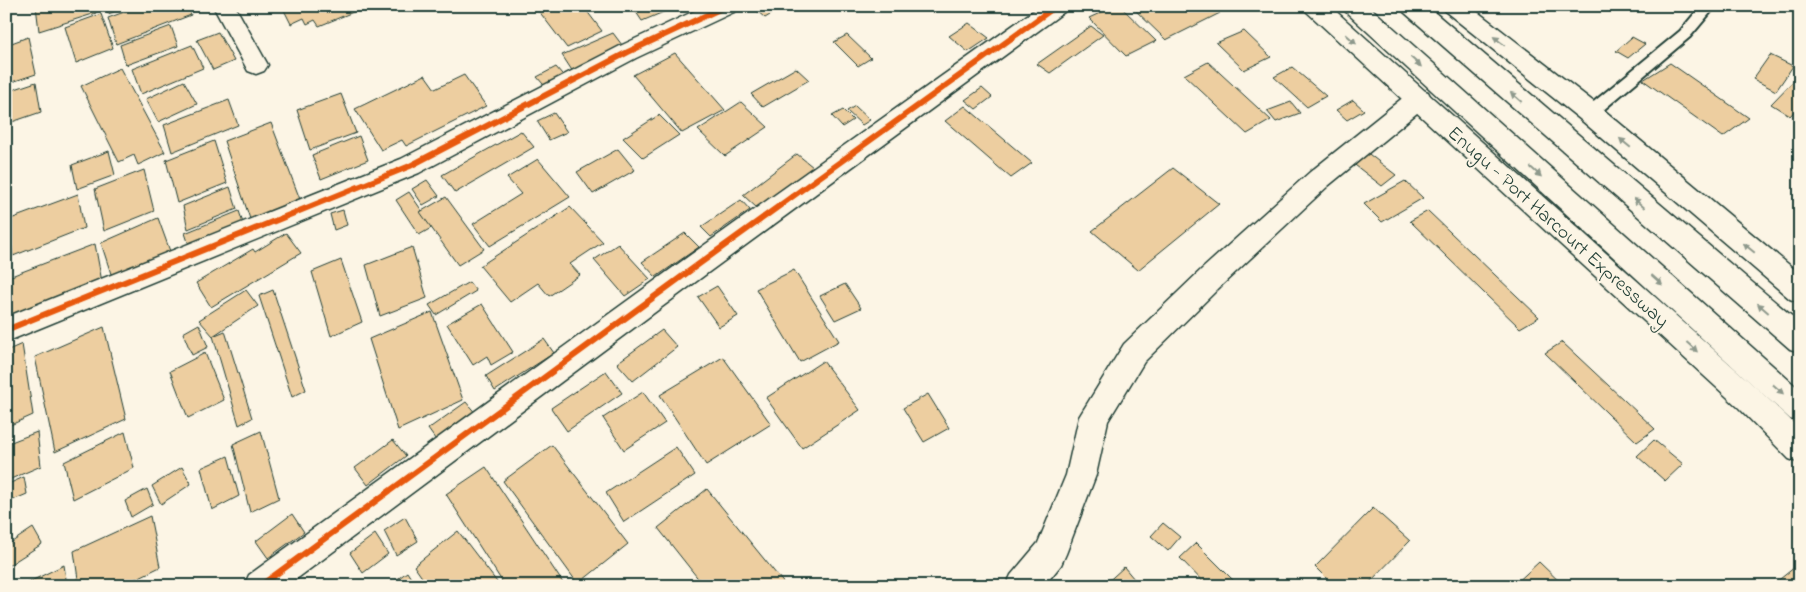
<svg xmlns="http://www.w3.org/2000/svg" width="1806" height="592" font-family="'Indie Flower',sans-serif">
	<rect width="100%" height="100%" fill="#fcf5e5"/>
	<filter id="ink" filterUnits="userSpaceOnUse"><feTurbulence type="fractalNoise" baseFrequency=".02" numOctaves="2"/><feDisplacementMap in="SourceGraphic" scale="10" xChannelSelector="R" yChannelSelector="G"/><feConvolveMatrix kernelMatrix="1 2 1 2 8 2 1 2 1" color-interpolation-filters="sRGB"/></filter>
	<g filter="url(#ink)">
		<g fill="#edcea0" stroke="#1f3d34">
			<polygon points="36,6 95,6 96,13 39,31"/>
			<polygon points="106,6 124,6 124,8 108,14"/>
			<polygon points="140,6 188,6 191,15 116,44 108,18"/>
			<polygon points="293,6 356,6 358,10 319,26 315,20 307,24 304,18 291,24 284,10"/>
			<polygon points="535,6 583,6 602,31 567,48"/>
			<polygon points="632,6 678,6 642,21"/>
			<polygon points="762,6 785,6 765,18 756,10"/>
			<polygon points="1115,6 1120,6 1156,41 1126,56 1089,18"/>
			<polygon points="1134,6 1212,6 1220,13 1166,40 1132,7"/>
			<polygon points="101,14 113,48 76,63 65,27"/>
			<polygon points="969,23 989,38 968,52 949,36"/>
			<polygon points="171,26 178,46 126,65 120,45"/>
			<polygon points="1091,26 1103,35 1050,73 1037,64"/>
			<polygon points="1244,31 1271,57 1244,70 1216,43"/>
			<polygon points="218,32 234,61 213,70 197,40"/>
			<polygon points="613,33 625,49 573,72 562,55"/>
			<polygon points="847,35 871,58 858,66 834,42"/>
			<polygon points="28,37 36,74 6,84 6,45"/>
			<polygon points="1632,37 1645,44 1628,58 1616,51"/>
			<polygon points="192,45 203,68 141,94 132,69"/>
			<polygon points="675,53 725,110 682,133 633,75"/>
			<polygon points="1770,55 1793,66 1776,91 1753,79"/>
			<polygon points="1208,62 1271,120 1247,134 1184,75"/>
			<polygon points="1670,63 1749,118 1723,137 1643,80"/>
			<polygon points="556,67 568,81 549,91 537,77"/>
			<polygon points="1292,67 1326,96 1307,107 1274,77"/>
			<polygon points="120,68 165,152 138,165 134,155 119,162 81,86"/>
			<polygon points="796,68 809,80 763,107 751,94"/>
			<polygon points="1800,74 1800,105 1790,116 1771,104"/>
			<polygon points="425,75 435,89 464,75 486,106 406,146 402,140 381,150 355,109"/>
			<polygon points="184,81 197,104 158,122 146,99"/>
			<polygon points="36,82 41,112 6,124 6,92"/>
			<polygon points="982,88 992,97 976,109 965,100"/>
			<polygon points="341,94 356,133 310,150 297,110"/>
			<polygon points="229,100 238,125 172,152 164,125"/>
			<polygon points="1353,100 1364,110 1347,120 1336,110"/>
			<polygon points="741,102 768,127 725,156 698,130"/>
			<polygon points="1291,102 1300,113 1276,122 1267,111"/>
			<polygon points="855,106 870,120 862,125 847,111"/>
			<polygon points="965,106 1032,163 1011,178 945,121"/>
			<polygon points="843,110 853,120 842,127 832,116"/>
			<polygon points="554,113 567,132 549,140 537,121"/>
			<polygon points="659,115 679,135 643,158 623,138"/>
			<polygon points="271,123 301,202 251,222 224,141"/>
			<polygon points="521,131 534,147 455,193 442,175"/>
			<polygon points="359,136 368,160 321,179 312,155"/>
			<polygon points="214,141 227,183 177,203 166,160"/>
			<polygon points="618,149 635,170 593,194 577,172"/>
			<polygon points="109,151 115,175 77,189 72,165"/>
			<polygon points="1365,151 1396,175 1382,186 1351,162"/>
			<polygon points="797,154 813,167 758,209 743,195"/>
			<polygon points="538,159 570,197 490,246 473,224 521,194 507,178"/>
			<polygon points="1173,168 1219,204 1138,270 1092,231"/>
			<polygon points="144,170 154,211 104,231 95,189"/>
			<polygon points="427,180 439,196 423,205 412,189"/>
			<polygon points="1405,181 1423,198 1382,222 1364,204"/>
			<polygon points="230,187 237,209 188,229 183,206"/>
			<polygon points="409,192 433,227 419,235 396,200"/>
			<polygon points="78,194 84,228 13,256 8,220"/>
			<polygon points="446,197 484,249 458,265 420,212"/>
			<polygon points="741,200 750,210 711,237 701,227"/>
			<polygon points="570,207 603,242 570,264 580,275 549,296 538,283 510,302 480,266"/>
			<polygon points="343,210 347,225 334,230 330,214"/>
			<polygon points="239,211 244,226 190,248 185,233"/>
			<polygon points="1428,211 1539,317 1520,328 1410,221"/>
			<polygon points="158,218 171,254 113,280 101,243"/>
			<polygon points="286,233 301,253 211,307 196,283 253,249 255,252"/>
			<polygon points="685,233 699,247 656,277 642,262"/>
			<polygon points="95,244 102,282 6,321 6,278"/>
			<polygon points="618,244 650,279 625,296 594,260"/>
			<polygon points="412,247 427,298 380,316 366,265"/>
			<polygon points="341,260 362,322 331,336 312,272"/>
			<polygon points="794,270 839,341 800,362 756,289"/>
			<polygon points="469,282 476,291 436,315 429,305"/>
			<polygon points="845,284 861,308 835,320 820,296"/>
			<polygon points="717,286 738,316 719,327 698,297"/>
			<polygon points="246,290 258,306 213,336 199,320"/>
			<polygon points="273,290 306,390 292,397 259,296"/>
			<polygon points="482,304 513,352 491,365 487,356 473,365 447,324"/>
			<polygon points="432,312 463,400 398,430 369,339"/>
			<polygon points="199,324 208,347 192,355 183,333"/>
			<polygon points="104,327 126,419 55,452 35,357"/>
			<polygon points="662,330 677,347 633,381 617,363"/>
			<polygon points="225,331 252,418 239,425 213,336"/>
			<polygon points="544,339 554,353 495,391 486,376"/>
			<polygon points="1562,342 1655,429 1637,442 1545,353"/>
			<polygon points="22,344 33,415 6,427 6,351"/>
			<polygon points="205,353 224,400 188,418 170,371"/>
			<polygon points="723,357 771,424 706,465 660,395"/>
			<polygon points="823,361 860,410 802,448 766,398"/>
			<polygon points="606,371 622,393 567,431 551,408"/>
			<polygon points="643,392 665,423 624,450 603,418"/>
			<polygon points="928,394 949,428 924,442 903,408"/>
			<polygon points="466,402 477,415 438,443 428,429"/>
			<polygon points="261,431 279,498 250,512 233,444"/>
			<polygon points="37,432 41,466 6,481 6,444"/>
			<polygon points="125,432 134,468 73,499 64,462"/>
			<polygon points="393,440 406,456 368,485 355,468"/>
			<polygon points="1654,440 1683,464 1665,481 1637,456"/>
			<polygon points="552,445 628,544 578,584 503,481"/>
			<polygon points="676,447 695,475 624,522 606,493"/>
			<polygon points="228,456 239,496 212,510 201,468"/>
			<polygon points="182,467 191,484 161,504 152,486"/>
			<polygon points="486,467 565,586 505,586 446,494"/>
			<polygon points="24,477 27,494 6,503 6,485"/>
			<polygon points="147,489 153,504 131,517 125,501"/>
			<polygon points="707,489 786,586 704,586 658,528"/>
			<polygon points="1373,508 1410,541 1366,586 1334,586 1315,567"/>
			<polygon points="292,514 304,532 268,558 256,541"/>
			<polygon points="150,516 160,567 121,586 79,586 74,551"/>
			<polygon points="405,517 418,541 396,555 384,531"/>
			<polygon points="1163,523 1180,537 1168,551 1151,536"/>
			<polygon points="33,528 42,544 6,567 6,546"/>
			<polygon points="458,531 500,586 428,586 414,566"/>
			<polygon points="375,534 388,554 363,573 350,553"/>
			<polygon points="1196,543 1239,586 1207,586 1180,558"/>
			<polygon points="1539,562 1564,586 1513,586"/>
			<polygon points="64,565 67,586 21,586"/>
			<polygon points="1124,567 1140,586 1103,586"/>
			<polygon points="1795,567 1800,571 1800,586 1777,586 1775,583"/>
			<polygon points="407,572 416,586 388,586"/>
		</g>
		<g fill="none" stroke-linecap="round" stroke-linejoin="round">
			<g stroke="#1f3d34" stroke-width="4">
				<polygon id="lane" points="1701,6 1716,6 1690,37 1595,117 1590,118 1585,117 1583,113 1585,109 1680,31"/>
			</g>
			<g stroke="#1f3d34" stroke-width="3">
				<g id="street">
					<polygon points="213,6 235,6 268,65 264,71 256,74 248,71"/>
					<polygon points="705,6 737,6 734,12 636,58 419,173 6,342 6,317 401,159 620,46"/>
					<polygon points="1040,6 1067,6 1064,12 709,272 287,586 244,586 249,575 689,256"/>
					<polygon points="1419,89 1428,92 1431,98 1428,104 1328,186 1222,285 1144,362 1108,421 1096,475 1066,554 1061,565 1044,586 1006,586 1011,575 1038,543 1066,475 1079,417 1124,344 1202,269 1310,172 1410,92"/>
				</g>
			</g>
			<g stroke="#1f3d34" stroke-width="3">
				<g id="primary">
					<polygon points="1304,6 1330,6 1759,390 1800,429 1800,463 1789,459 1739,408 1307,12"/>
					<polygon points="1443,6 1470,6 1599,106 1800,274 1800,303 1790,299 1581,120 1446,12"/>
				</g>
			</g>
			<g stroke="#1f3d34" stroke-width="3">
				<g id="highway">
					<polygon points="1343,6 1369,6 1800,390 1800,422 1790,419 1346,12"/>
					<polygon points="1401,6 1427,6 1800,323 1800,352 1790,349 1404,12"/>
				</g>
			</g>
			<use href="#lane" fill="#fcf5e5" fill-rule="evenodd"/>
			<use href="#street" fill="#fcf5e5" fill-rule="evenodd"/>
			<use href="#primary" fill="#fcf5e5" fill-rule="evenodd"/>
			<use href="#highway" fill="#fcf5e5" fill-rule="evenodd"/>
			<g stroke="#fcf5e5" stroke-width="9">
				<g id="cycleway">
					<polyline points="6,330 410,166 628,52 726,6"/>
					<polyline points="260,586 699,264 1056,6"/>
				</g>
			</g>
			<use href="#cycleway" stroke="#e8590c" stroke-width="6"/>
		</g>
		<defs><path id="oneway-solid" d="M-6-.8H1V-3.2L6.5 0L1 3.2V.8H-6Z" transform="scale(1.25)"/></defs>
		<g fill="#8e998c">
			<use href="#oneway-solid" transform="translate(1351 39) rotate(42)"/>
			<use href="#oneway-solid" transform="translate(1499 41) rotate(-142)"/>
			<use href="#oneway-solid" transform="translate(1416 62) rotate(42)"/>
			<use href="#oneway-solid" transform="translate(1516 97) rotate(-139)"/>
			<use href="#oneway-solid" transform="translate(1625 143) rotate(-140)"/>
			<use href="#oneway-solid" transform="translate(1536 172) rotate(42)"/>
			<use href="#oneway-solid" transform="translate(1639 203) rotate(-139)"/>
			<use href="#oneway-solid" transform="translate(1749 248) rotate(-140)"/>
			<use href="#oneway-solid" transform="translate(1657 280) rotate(42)"/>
			<use href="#oneway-solid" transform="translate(1763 308) rotate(-139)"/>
			<use href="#oneway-solid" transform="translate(1692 347) rotate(42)"/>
			<use href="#oneway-solid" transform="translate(1778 389) rotate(42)"/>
		</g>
	</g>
	<g text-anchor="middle" stroke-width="4" stroke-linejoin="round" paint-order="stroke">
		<g font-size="20" fill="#1f3d34" stroke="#fcf5e5">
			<text transform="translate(1559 226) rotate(42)" y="7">Enugu - Port Harcourt Expressway</text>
		</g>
	</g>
	<rect width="1806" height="592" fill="none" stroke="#fcf5e5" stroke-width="25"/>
	<rect x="12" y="12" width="1781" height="567" fill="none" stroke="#1f3d34" stroke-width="2" filter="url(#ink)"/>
</svg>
